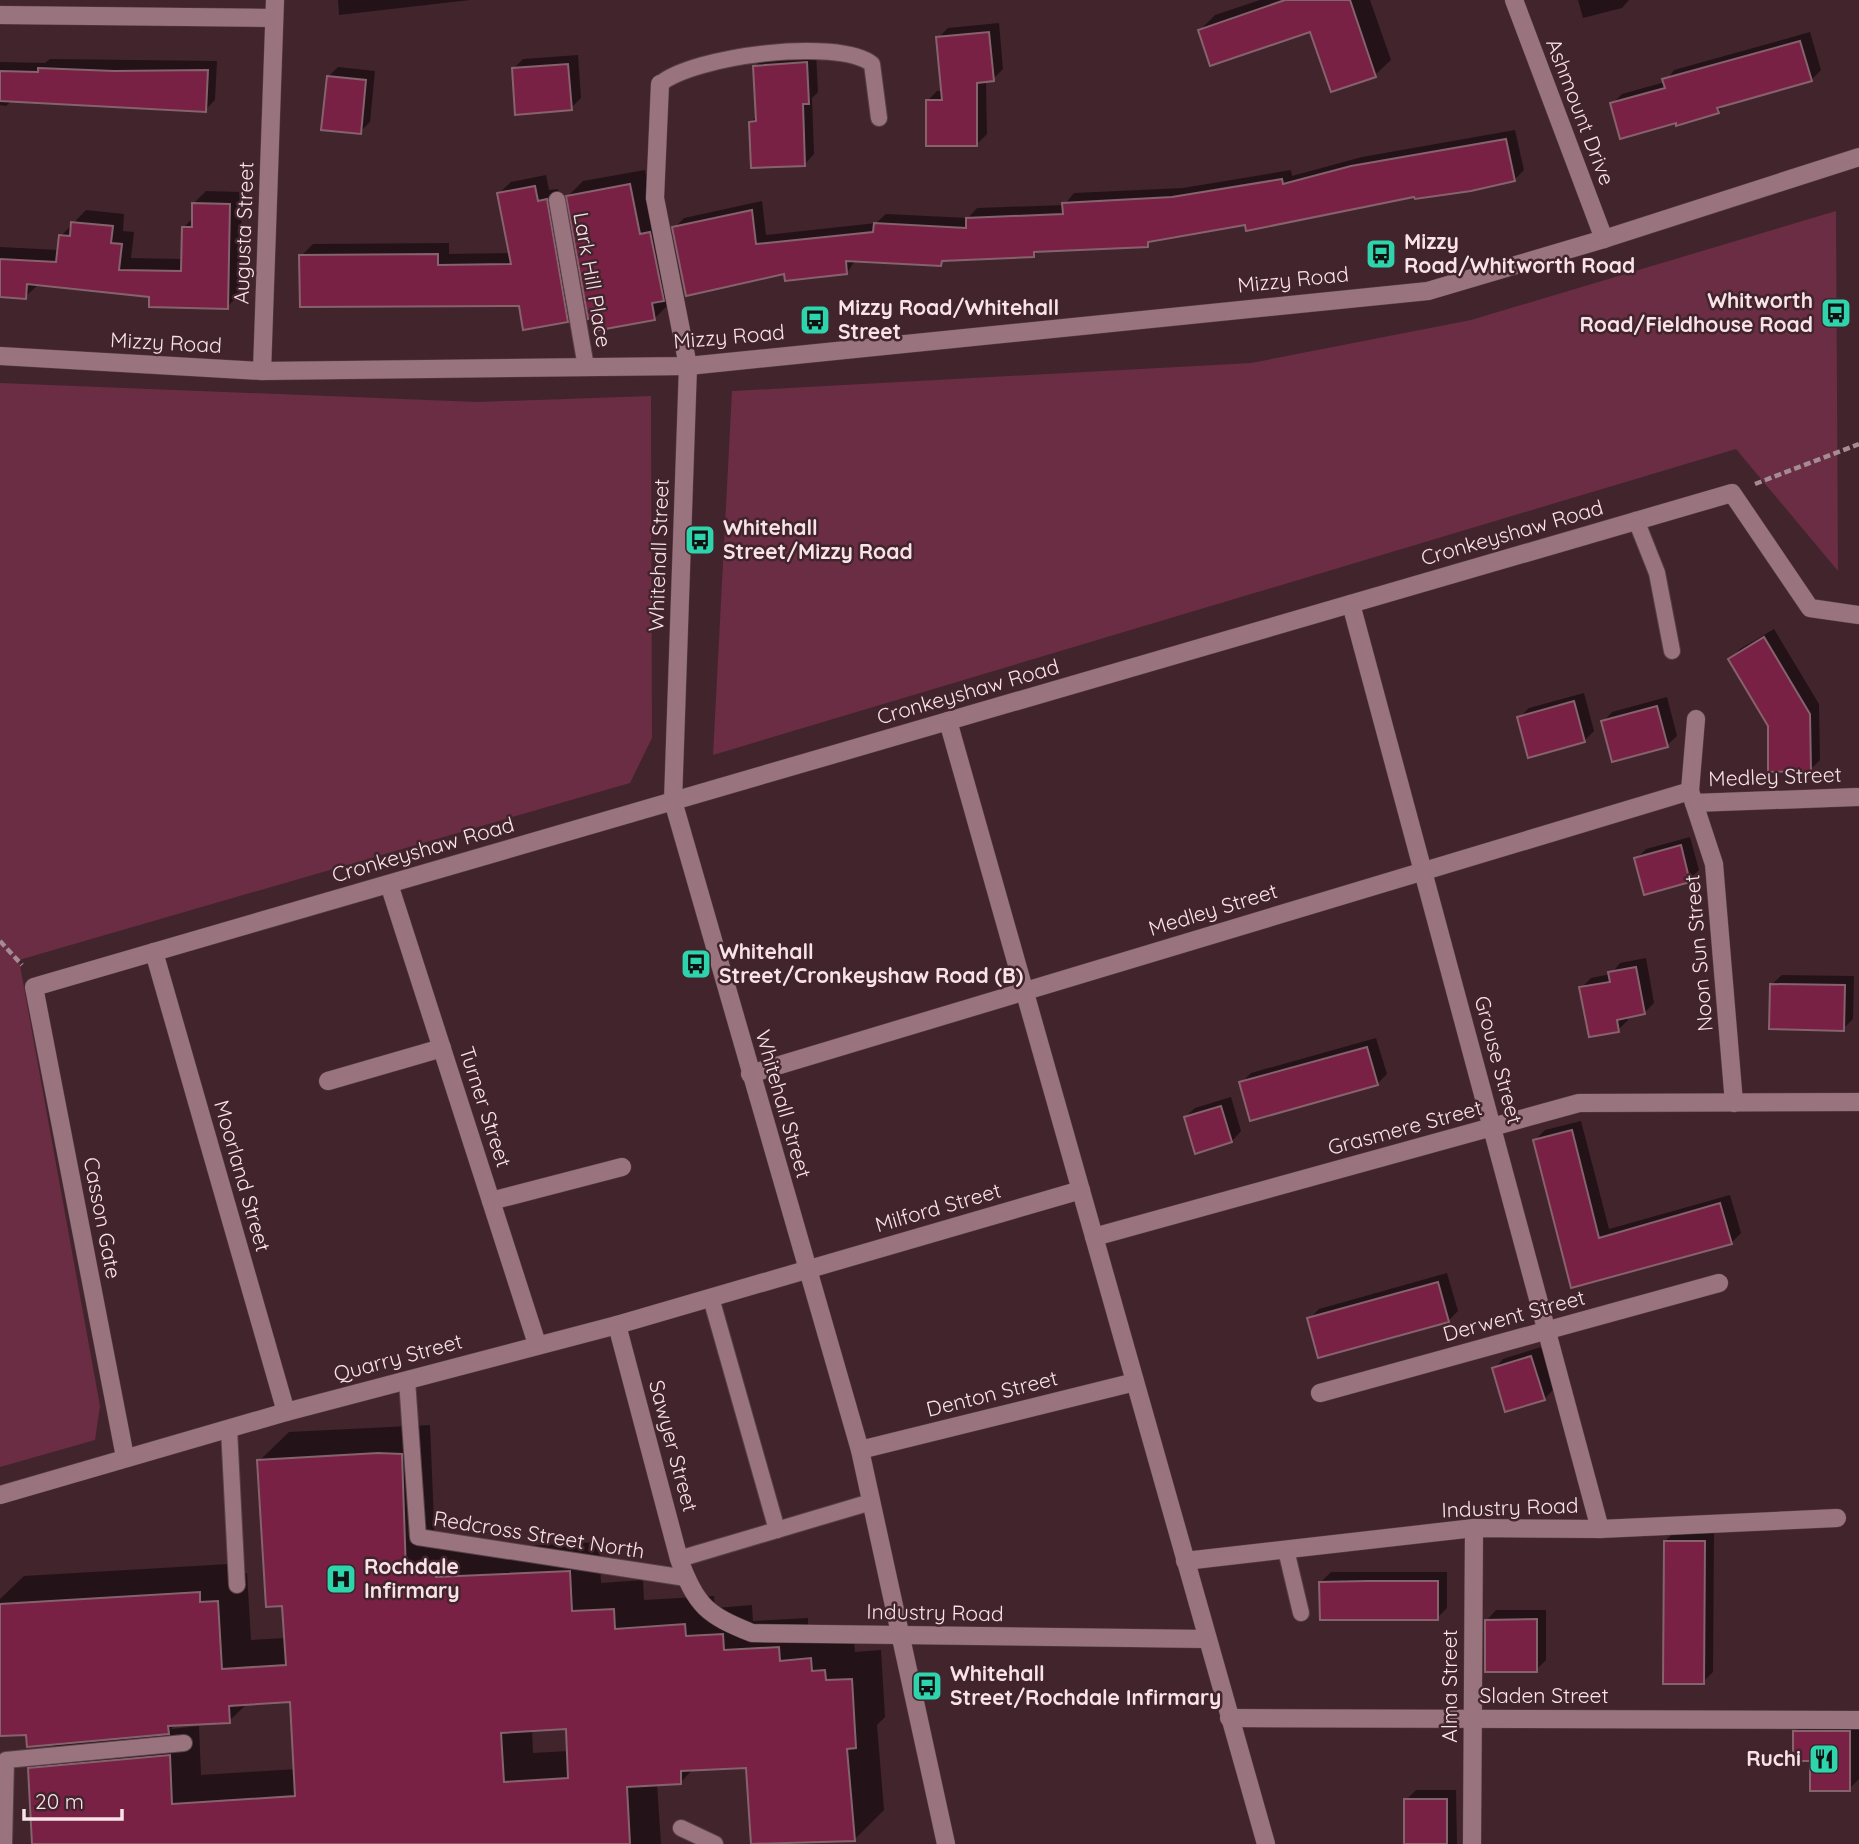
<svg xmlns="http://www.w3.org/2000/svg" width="1859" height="1844" font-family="Quicksand,sans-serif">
	<rect width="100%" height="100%" fill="#42242d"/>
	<g fill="#6a2d43">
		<polygon points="1836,211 1838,571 1736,449 713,755 732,391 1251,363 1471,320"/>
		<polygon points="0,383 477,402 651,396 652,738 630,783 19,960 100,1406 95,1440 0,1467"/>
	</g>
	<g fill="#0007" fill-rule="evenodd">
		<polygon points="338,0 470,0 339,15"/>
		<polygon points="1260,0 1370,0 1391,60 1375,75 1332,90 1311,29 1200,30 1215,15"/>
		<polygon points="1578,0 1629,0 1622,8 1583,18"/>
		<polygon points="999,23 1003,69 993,79 986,80 987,134 977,144 927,101 937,91 943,91 938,38 948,28"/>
		<polygon points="1810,32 1821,70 1811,80 1725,104 1718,112 1612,104 1622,94 1665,82 1674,70"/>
		<polygon points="816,53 818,92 812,98 814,154 805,164 751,122 758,115 755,66 765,57"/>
		<polygon points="578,55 581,98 571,108 513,69 523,59"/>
		<polygon points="50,59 217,61 215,100 205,110 12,100 6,106 0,105 0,62 45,63"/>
		<polygon points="338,67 375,71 370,122 360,132 328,77"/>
		<polygon points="1515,130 1524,170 1514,180 1153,239 1147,245 1039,250 1034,256 945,259 941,264 856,259 847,273 786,272 674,228 684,218 762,201 766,235 876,223 886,214 968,218 977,208 1064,205 1074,193 1183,188 1291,170 1292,176 1362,157"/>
		<polygon points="645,170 669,304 654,319 568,196 583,181"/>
		<polygon points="546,175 549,190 558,189 579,309 567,321 520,304 301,256 313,244 449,243 449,254 511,253 499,193 511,182"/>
		<polygon points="206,191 242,192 240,294 227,307 39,284 25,297 0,296 0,247 59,250 61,236 86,210 124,214 123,231 134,232 131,258 183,259 184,227 193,218 194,203"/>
		<polygon points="1774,629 1819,704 1820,760 1810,770 1770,726 1730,659 1740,649"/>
		<polygon points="1584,693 1594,731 1584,741 1519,718 1529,708"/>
		<polygon points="1667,697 1677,736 1667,745 1603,722 1612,712"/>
		<polygon points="1690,837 1699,870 1689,880 1636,859 1646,849"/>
		<polygon points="1646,958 1654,1003 1644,1013 1628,1016 1628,1020 1618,1030 1581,988 1591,978 1611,974 1620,963"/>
		<polygon points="1782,975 1854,976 1853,1019 1843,1029 1772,984"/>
		<polygon points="1376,1038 1387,1074 1377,1084 1241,1083 1251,1073"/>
		<polygon points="1231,1097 1241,1131 1232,1141 1185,1117 1195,1108"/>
		<polygon points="1581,1121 1609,1229 1730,1195 1741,1233 1731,1243 1572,1286 1535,1140 1545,1130"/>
		<polygon points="1447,1273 1458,1311 1448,1321 1309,1319 1319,1309"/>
		<polygon points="1541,1347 1554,1389 1544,1399 1494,1369 1503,1359"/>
		<path d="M430,1425L435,1545L465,1549L599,1542L601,1583L643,1580L644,1600L714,1596L715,1608L752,1605L753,1621L808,1618V1632L854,1641L855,1652L881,1650L885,1717L877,1725L884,1810L854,1840L753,1844L748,1766L694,1768L681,1782L657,1784L661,1844H34L30,1769L56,1743L28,1733L0,1715V1599L24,1576L229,1564V1574L247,1573L251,1640L286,1638L284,1604L259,1461L289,1432ZM291,1700L296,1769L201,1775L199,1726L171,1729L176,1724L229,1721L248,1703ZM567,1727L568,1751L533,1753L532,1729Z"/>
		<polygon points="1675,1531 1714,1532 1713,1672 1703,1682 1665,1541"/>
		<polygon points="1331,1572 1447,1572 1447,1608 1437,1618 1321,1582"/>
		<polygon points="1496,1610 1546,1610 1546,1660 1536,1670 1487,1620"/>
		<polygon points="1804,1722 1859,1722 1859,1779 1849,1789 1812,1760 1794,1732"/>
		<polygon points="1416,1790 1456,1790 1457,1844 1406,1844 1406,1800"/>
	</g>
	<g fill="#792045" stroke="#86626d" stroke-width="2" fill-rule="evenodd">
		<polygon points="1285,0 1350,0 1376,77 1331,92 1310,32 1210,66 1198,30"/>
		<polygon points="989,32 994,81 977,83 977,146 926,146 926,100 942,100 936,37"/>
		<polygon points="1800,41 1812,81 1717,108 1719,113 1676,126 1676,123 1620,139 1610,103 1665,88 1662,79"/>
		<polygon points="807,62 809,104 803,104 805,166 751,168 749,122 756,121 753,66"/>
		<polygon points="568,64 572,110 515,115 512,68"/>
		<polygon points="38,68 114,71 208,70 206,112 0,101 0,71 38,72"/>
		<polygon points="327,76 366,80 361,134 321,130"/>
		<polygon points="1506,139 1515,181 1471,191 1415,199 1414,197 1246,231 1245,225 1148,242 1148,247 1034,252 1034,257 942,261 941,266 846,261 847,274 785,281 784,274 686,296 672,227 752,210 756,244 873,232 874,223 966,228 966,218 1063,214 1062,203 1172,197 1282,179 1283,184 1351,166"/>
		<polygon points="630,184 640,234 650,232 664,301 652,303 655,320 594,331 592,318 588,319 566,196"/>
		<polygon points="535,186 538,201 547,199 568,322 523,330 519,306 300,307 299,255 438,254 438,265 511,264 497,193"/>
		<polygon points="192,203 230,204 228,309 149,307 149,297 27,284 26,299 0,297 0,259 56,262 59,235 70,236 71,222 113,226 111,243 122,244 119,270 181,271 182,227 192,227"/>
		<polygon points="1764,637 1810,714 1811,771 1768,772 1768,726 1728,659"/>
		<polygon points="1574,701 1585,742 1528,758 1517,717"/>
		<polygon points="1657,706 1668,747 1612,762 1601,721"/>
		<polygon points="1681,845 1690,882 1644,895 1634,858"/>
		<polygon points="1636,967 1645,1014 1617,1020 1619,1032 1589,1037 1579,987 1610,982 1608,972"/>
		<polygon points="1770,984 1845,985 1844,1031 1769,1029"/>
		<polygon points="1367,1047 1378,1085 1250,1121 1239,1082"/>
		<polygon points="1221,1106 1232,1142 1195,1154 1184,1117"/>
		<polygon points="1572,1130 1599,1238 1720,1203 1732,1244 1571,1288 1533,1140"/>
		<polygon points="1438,1282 1449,1322 1318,1358 1307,1318"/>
		<polygon points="1531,1356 1545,1400 1505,1412 1492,1368"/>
		<path d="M378,1453L402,1454L406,1573L436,1572V1577L570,1571L572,1611L614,1609L615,1629L685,1624L686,1636L723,1634L724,1650L779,1647L780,1661L811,1658L812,1671L825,1670L826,1680L852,1679L856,1748L847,1749L855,1841L751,1844L746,1768L681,1771V1784L627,1787L630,1844H32L28,1768L170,1755L172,1804L295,1796L290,1702L229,1706L230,1723L168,1726L169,1734L27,1747L26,1735L0,1736V1604L200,1592V1602L218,1601L222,1669L286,1665L282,1606L266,1607L257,1460ZM566,1729L568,1778L504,1782L501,1733Z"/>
		<polygon points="1664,1541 1705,1541 1704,1684 1663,1684"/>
		<polygon points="1367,1581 1438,1581 1438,1620 1320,1620 1319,1582"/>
		<polygon points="1537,1619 1537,1672 1485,1672 1485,1620"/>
		<polygon points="1793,1731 1850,1731 1850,1791 1810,1791 1810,1761 1793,1761"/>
		<rect x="1404" y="1799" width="43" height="45"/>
	</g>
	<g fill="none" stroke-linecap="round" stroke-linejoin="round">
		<g stroke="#594049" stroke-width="18">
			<g id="lane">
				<path d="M660,84C693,56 837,37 872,64L879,118"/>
				<polyline points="557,200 586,367"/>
				<polyline points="1636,520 1657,573 1672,651"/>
				<polyline points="711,1298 777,1530"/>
				<polyline points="407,1380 418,1537 686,1578"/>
				<polyline points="229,1429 237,1585"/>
				<polyline points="1286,1550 1301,1613"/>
				<polyline points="679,1559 871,1502"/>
				<polyline points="681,1828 715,1844"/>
				<polyline points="4,1844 6,1760 184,1743"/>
			</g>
		</g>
		<g stroke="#594049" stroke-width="19">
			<g id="street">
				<polyline points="1514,0 1604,239"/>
				<polyline points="0,15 273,18"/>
				<polyline points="660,84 655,198 688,366 673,801 860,1450 946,1844"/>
				<polyline points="0,356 262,371 688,366 1428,291 1604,239 1859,157"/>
				<polyline points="262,371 275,0"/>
				<polyline points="1351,604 1600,1529"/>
				<polyline points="1696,719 1690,791 1714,864 1734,1103"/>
				<polyline points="948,721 1266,1844"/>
				<polyline points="1694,803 1857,797"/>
				<polyline points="389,884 537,1344"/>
				<polyline points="154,952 286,1412"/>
				<polyline points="750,1074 1690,791"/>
				<polyline points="328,1081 442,1048"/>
				<polyline points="491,1201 622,1167"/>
				<polyline points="1094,1237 1579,1103 1859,1102"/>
				<path d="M617,1325L679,1559C696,1606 707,1615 752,1633L1207,1639"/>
				<polyline points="1320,1393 1719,1283"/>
				<polyline points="860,1450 1135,1382"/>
				<polyline points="125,1457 34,987 1732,493 1810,608 1859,615"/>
				<polyline points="0,1495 286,1412 617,1325 1081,1190"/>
				<polyline points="1185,1561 1474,1528 1600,1529 1837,1518"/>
				<polyline points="1229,1718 1859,1720"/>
				<polyline points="1472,1844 1474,1528"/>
			</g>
		</g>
		<g stroke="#a58c93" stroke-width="4.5" stroke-dasharray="7 3.5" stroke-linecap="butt">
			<polyline points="1755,484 1859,444"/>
			<polyline points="0,941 22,965"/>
		</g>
		<use href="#lane" stroke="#99747f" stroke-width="16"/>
		<use href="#street" stroke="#99747f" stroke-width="18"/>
	</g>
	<defs>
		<g id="bus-square" transform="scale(1.575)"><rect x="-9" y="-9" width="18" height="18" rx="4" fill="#2ed4ab" stroke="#42242d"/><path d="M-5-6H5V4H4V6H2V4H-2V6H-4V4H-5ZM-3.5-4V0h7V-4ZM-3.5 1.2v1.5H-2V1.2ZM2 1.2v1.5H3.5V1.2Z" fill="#111"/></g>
		<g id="hospital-square" transform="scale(1.575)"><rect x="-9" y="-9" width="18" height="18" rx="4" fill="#2ed4ab" stroke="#42242d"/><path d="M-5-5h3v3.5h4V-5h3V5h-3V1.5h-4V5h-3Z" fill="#111"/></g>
		<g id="restaurant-square" transform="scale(1.575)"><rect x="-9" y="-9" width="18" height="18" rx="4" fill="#2ed4ab" stroke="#42242d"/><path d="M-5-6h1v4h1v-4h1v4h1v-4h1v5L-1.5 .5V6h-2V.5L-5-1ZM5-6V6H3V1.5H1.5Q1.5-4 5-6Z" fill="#111"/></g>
	</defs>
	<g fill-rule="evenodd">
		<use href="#bus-square" x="1381" y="254"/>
		<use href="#bus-square" x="1836" y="313"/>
		<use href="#bus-square" x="815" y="320"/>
		<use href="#bus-square" x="700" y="540"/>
		<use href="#bus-square" x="696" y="964"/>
		<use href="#hospital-square" x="341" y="1579"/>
		<use href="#bus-square" x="927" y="1686"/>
		<use href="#restaurant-square" x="1824" y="1759"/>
	</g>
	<g text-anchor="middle" stroke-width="5" stroke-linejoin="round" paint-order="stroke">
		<g font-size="21" fill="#f8e3e9" stroke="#42242d">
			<text transform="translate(1580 112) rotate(69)" y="7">Ashmount Drive</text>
			<text transform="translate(244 233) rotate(-88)" y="7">Augusta Street</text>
			<text transform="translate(592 280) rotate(80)" y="7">Lark Hill Place</text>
			<text transform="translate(1293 280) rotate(-6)" y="7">Mizzy Road</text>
			<text transform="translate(729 337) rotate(-5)" y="7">Mizzy Road</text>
			<text transform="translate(166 343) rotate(3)" y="7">Mizzy Road</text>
			<text transform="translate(1512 533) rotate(-16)" y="7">Cronkeyshaw Road</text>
			<text transform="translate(659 555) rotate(-88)" y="7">Whitehall Street</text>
			<text transform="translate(968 692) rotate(-16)" y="7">Cronkeyshaw Road</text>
			<text transform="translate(1775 777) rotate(-2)" y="7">Medley Street</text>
			<text transform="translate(423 850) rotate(-16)" y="7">Cronkeyshaw Road</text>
			<text transform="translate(1213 910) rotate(-17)" y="7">Medley Street</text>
			<text transform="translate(1699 953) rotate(-95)" y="7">Noon Sun Street</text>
			<text transform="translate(1498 1060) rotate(75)" y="7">Grouse Street</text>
			<text transform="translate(783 1104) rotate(74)" y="7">Whitehall Street</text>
			<text transform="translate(485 1107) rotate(72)" y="7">Turner Street</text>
			<text transform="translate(1405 1128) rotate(-15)" y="7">Grasmere Street</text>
			<text transform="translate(242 1176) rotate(74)" y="7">Moorland Street</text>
			<text transform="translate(938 1208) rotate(-16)" y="7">Milford Street</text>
			<text transform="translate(102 1218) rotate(79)" y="7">Casson Gate</text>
			<text transform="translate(1514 1316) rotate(-15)" y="7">Derwent Street</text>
			<text transform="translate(398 1358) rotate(-15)" y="7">Quarry Street</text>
			<text transform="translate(992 1394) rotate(-14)" y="7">Denton Street</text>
			<text transform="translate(673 1446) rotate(75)" y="7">Sawyer Street</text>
			<text transform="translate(1510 1508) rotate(-2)" y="7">Industry Road</text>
			<text transform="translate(539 1535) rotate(9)" y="7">Redcross Street North</text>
			<text transform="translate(935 1613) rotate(1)" y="7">Industry Road</text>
			<text transform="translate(1450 1686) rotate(-90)" y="7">Alma Street</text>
			<text x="1544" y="1703">Sladen Street</text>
		</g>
		<g font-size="21" font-weight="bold" fill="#f8e3e9" stroke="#42242d" text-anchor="start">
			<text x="1404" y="249">Mizzy<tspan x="1404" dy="24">Road/Whitworth Road</tspan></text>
			<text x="1813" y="308" text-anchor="end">Whitworth<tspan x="1813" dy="24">Road/Fieldhouse Road</tspan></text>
			<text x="838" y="315">Mizzy Road/Whitehall<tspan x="838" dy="24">Street</tspan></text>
			<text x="723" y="535">Whitehall<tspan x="723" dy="24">Street/Mizzy Road</tspan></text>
			<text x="719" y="959">Whitehall<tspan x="719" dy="24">Street/Cronkeyshaw Road (B)</tspan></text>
			<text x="364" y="1574">Rochdale<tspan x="364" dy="24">Infirmary</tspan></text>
			<text x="950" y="1681">Whitehall<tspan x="950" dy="24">Street/Rochdale Infirmary</tspan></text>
			<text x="1801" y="1766" text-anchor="end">Ruchi</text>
		</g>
	</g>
	<path d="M24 1809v10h98v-10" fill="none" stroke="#f8e3e9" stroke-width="3.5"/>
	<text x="35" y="1809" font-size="21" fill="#f8e3e9" stroke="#42242d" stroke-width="5" paint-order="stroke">20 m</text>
</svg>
